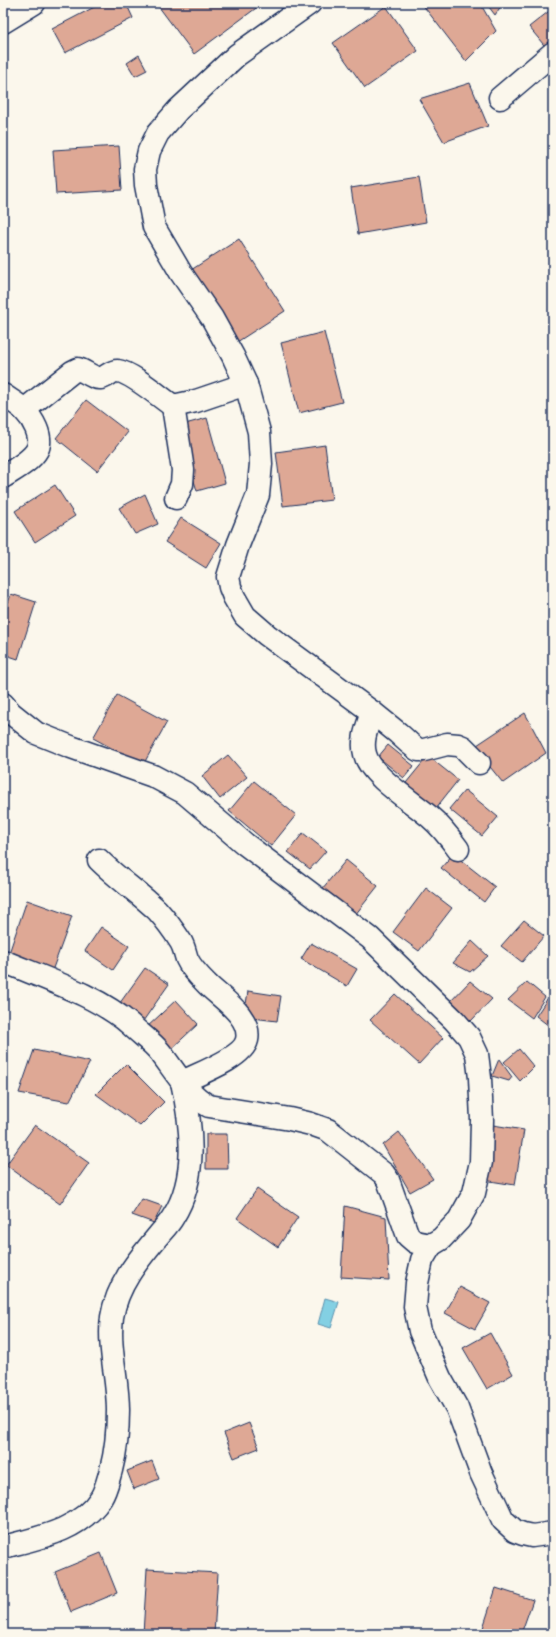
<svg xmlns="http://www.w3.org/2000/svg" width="556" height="1637" font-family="'Indie Flower',sans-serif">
	<rect width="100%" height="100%" fill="#fbf7ec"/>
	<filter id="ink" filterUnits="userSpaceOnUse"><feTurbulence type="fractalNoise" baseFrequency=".025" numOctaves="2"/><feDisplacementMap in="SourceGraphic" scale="8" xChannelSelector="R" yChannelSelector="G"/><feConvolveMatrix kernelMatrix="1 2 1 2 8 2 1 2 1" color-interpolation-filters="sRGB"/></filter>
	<g filter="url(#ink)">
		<polygon fill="#83d0e3" stroke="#5990ae" points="325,1298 339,1302 331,1328 318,1324"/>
		<g fill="#dea895" stroke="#1b2f5e">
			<polygon points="102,3 126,3 133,18 65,53 52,29"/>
			<polygon points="156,3 263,3 194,54"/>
			<polygon points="425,3 480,3 496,31 466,61 422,4"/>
			<polygon points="486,3 503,3 495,15"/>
			<polygon points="386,6 418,51 365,88 333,43"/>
			<polygon points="553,8 553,46 548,50 529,27"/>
			<polygon points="139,55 147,70 135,76 127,63"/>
			<polygon points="470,83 488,126 444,142 419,99"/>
			<polygon points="119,146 122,190 56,194 53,150"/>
			<polygon points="419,177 426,222 358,234 351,188"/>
			<polygon points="239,239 285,311 237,342 191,270"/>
			<polygon points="324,332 342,402 299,413 281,343"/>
			<polygon points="86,400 128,432 97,471 56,438"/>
			<polygon points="207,418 225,483 197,491 178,426"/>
			<polygon points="325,445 332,500 283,506 276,452"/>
			<polygon points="55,485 75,516 35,542 15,511"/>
			<polygon points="145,494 158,524 135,534 119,508"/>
			<polygon points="181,518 221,543 206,568 165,542"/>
			<polygon points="11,594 36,602 18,659 3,654 3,620"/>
			<polygon points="117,695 167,722 143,765 93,738"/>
			<polygon points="525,713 546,753 503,783 474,747"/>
			<polygon points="388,745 414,766 404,778 378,757"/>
			<polygon points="228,755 247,777 220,799 202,776"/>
			<polygon points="428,756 458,780 436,808 406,783"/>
			<polygon points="254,781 296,815 271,846 229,811"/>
			<polygon points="465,790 498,817 482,836 449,809"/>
			<polygon points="303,833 326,851 310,869 288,852"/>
			<polygon points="453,854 495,887 484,902 441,868"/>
			<polygon points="346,860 378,886 355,915 322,889"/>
			<polygon points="426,888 452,908 419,951 393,932"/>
			<polygon points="27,900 72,916 52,971 8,956"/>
			<polygon points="524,920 544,936 522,962 501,946"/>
			<polygon points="101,927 129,946 113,970 85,951"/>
			<polygon points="472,941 488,956 470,972 453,963"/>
			<polygon points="311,943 357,969 347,986 301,959"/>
			<polygon points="145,968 169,984 141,1024 117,1007"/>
			<polygon points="470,981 492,999 471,1021 449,1003"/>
			<polygon points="527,982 545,997 532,1018 508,1000"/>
			<polygon points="248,991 281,996 277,1021 244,1017"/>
			<polygon points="551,993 553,994 553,1029 536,1016"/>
			<polygon points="395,994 443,1038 419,1064 370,1020"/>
			<polygon points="176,1000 198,1024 168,1052 146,1028"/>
			<polygon points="519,1049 534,1067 520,1081 504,1062"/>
			<polygon points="34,1050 90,1062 69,1102 19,1093"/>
			<polygon points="499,1059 512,1077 509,1081 492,1076"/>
			<polygon points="126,1064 164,1102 140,1126 96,1094"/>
			<polygon points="35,1125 89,1163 60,1204 6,1165"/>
			<polygon points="493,1125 524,1130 515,1185 484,1180"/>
			<polygon points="399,1132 433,1179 410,1192 383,1145"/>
			<polygon points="206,1134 227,1134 228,1169 206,1169"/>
			<polygon points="257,1189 298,1217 278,1247 237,1218"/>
			<polygon points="142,1199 162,1206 154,1223 132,1215"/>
			<polygon points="345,1206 386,1217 389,1280 341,1277"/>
			<polygon points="460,1287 490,1303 475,1329 445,1313"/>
			<polygon points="490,1333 513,1374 487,1389 463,1348"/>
			<polygon points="249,1423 259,1448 234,1458 224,1433"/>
			<polygon points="152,1461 159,1479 134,1489 127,1471"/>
			<polygon points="101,1553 117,1593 71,1612 55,1572"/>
			<polygon points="147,1569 218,1573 214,1634 143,1634"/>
			<polygon points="496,1588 533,1600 521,1634 481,1634"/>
		</g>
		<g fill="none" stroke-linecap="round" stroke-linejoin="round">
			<g stroke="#1b2f5e" stroke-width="25">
				<g id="street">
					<polyline points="310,3 237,55 178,110 158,133 149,151 145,169 146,185 154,227 181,273 212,318 233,356 246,384 259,432 261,464 258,495 238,545 228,577 230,587 234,597 245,616 267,635 372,712 398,733 409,743 418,750 424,750 447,744 458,745 463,747 479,763"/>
					<polyline points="3,22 34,3"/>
					<polyline points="500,98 553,53"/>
					<path d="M3,395C10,400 18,404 24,410C32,418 44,437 37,450C31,461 14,470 3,477"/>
					<polyline points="173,406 183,470 182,484 176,498"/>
					<path d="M24,410L72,372L78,369C85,371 94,379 101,378C107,377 112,370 118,371C132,373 160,397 173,406L196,401L246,384"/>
					<path d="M3,704L11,713L36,733L71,747L153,776L185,793L245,844L370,938L454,1020L469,1037L477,1054L480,1078L482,1120L481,1162L474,1193L459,1220L441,1239L431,1245L415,1242L408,1236L388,1180L384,1174L328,1130L311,1124L290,1119L209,1106C187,1094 175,1071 160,1052C152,1042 140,1034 131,1025C99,996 43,978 3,961"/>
					<path d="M372,712C368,725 361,740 365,754C370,776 413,802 430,817C441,826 450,838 458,849"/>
					<path d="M99,860C117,878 139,893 157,910C166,920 174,931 181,942C184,947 185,953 187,959C191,968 199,976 206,983C220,998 252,1016 247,1040C243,1058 198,1074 182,1082"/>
					<polyline points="431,1245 422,1260 417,1283 415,1307 420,1331 440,1378 457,1408 481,1473 503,1520 515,1531 523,1534 532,1536 553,1533"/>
					<path d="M3,1547C38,1538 80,1531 101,1498C106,1490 108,1480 111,1470C116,1451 118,1430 118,1410C118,1379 108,1348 112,1317C117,1285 138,1260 158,1236C163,1230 169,1224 173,1217C198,1178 192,1126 182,1082"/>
				</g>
			</g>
			<use href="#street" stroke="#fbf7ec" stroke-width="22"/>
		</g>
	</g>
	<rect width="556" height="1637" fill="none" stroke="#fbf7ec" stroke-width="16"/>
	<rect x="8" y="8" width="540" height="1621" fill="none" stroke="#1b2f5e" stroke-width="1.5" filter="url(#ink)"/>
</svg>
